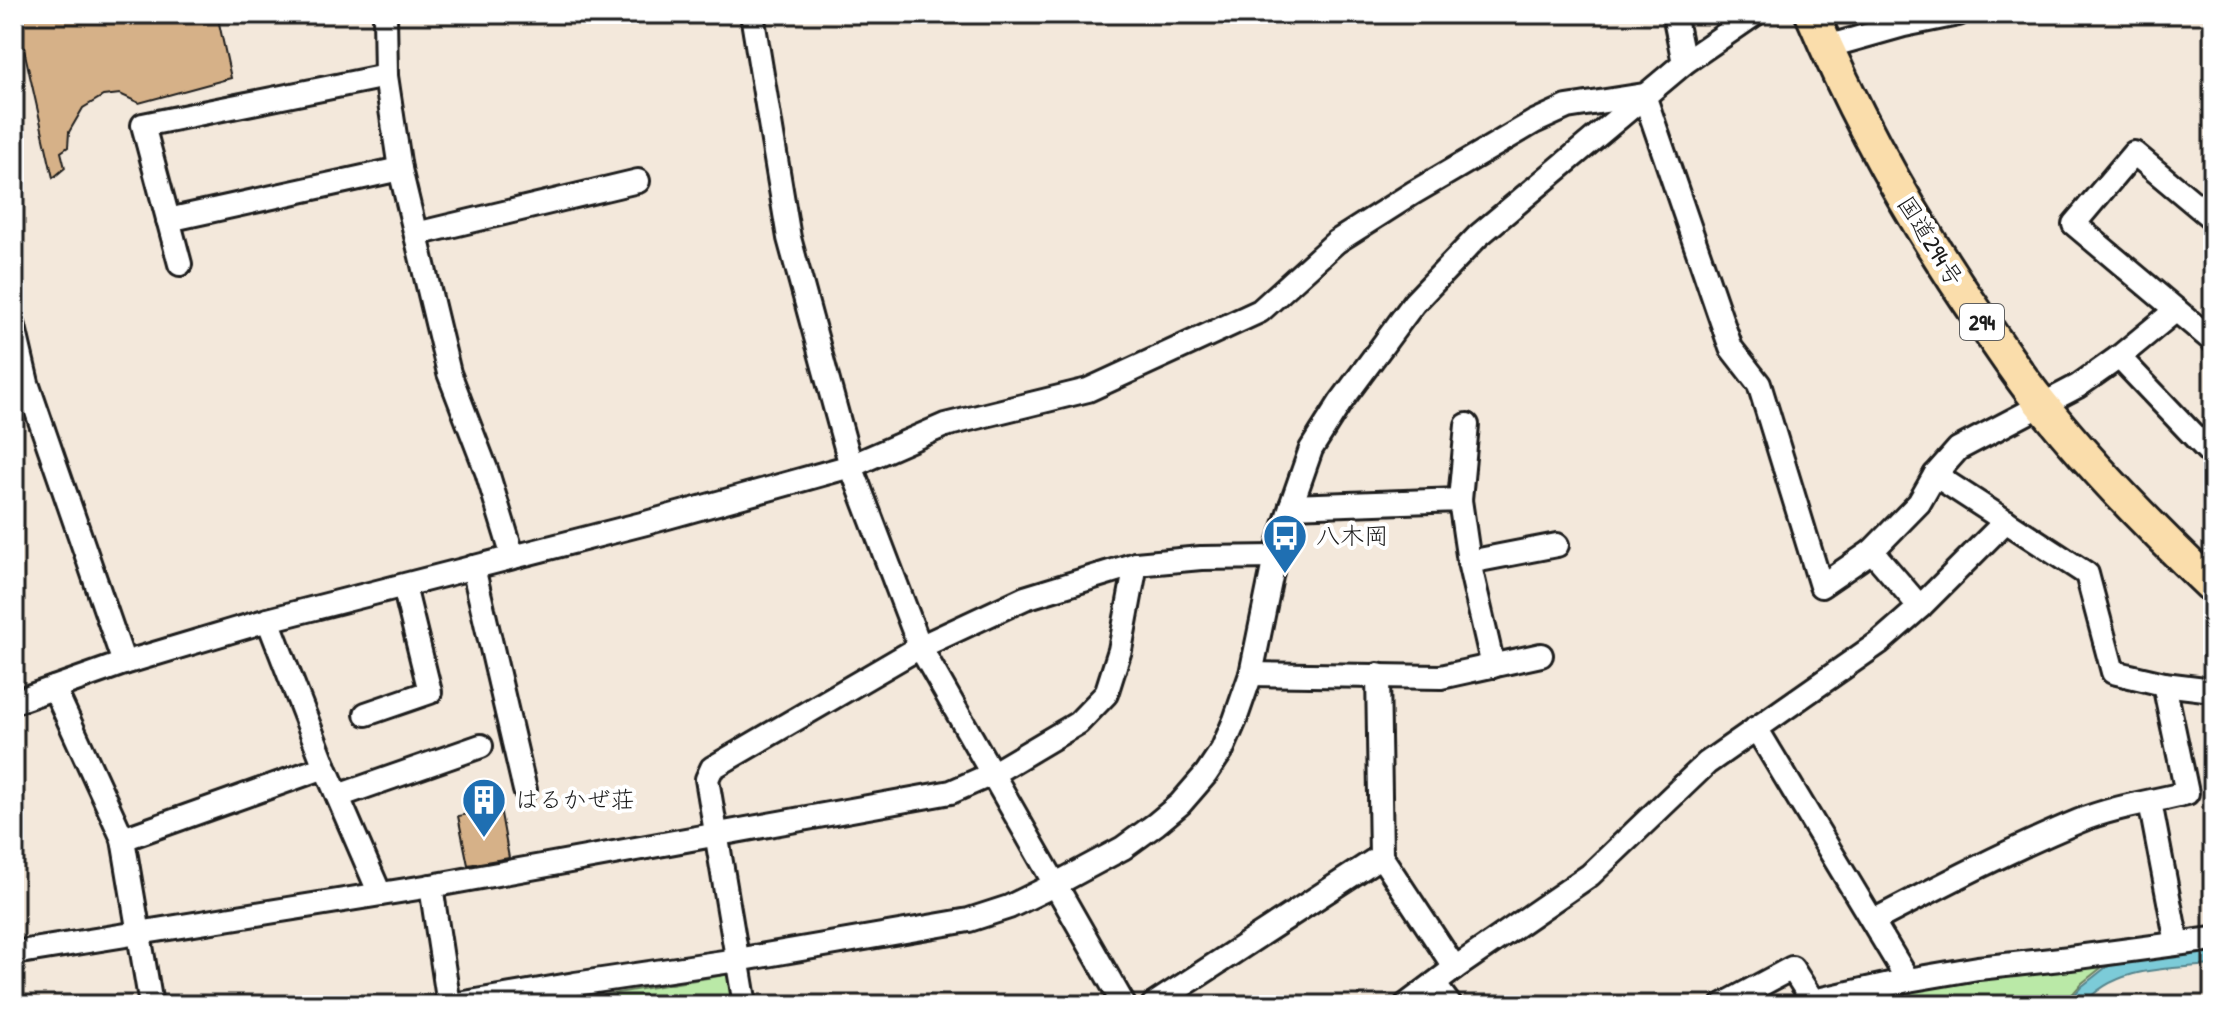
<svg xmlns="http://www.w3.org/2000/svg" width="2227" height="1019" font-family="'Patrick Hand','Klee One',sans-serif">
	<rect width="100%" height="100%" fill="#f3e8db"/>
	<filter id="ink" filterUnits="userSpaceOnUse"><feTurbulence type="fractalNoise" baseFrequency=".0125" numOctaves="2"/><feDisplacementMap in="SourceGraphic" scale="16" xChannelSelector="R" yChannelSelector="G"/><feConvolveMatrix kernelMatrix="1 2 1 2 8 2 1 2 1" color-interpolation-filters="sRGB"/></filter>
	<g filter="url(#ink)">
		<g fill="#bae9a7" stroke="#6b8262" stroke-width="2">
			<polygon points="1980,964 2106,964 2082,983 2063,1005 1835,1005"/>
			<polygon points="731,974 737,1005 588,1005 587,998"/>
		</g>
		<path fill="#7ccbd8" stroke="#56858d" stroke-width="2" d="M2213,949V965C2168,969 2114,966 2083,1005H2066L2081,987L2105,968L2119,961Z"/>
		<g fill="#d6b188" stroke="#1c1c1c" stroke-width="2">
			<polygon points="16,14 217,14 231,78 139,103 120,94 103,96 83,108 69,132 68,147 61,152 65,168 53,178"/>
			<polygon points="500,808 509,858 468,865 458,816"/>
		</g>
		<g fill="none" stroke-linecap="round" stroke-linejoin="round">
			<g stroke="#1c1c1c" stroke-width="28">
				<g id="minor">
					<polyline points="385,14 386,76 400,169 449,373 487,472 513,557"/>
					<polyline points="752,14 789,238 851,466 920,647 1124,1005"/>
					<polyline points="1674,14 1684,63"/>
					<polyline points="1826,47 1904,25 1958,14"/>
					<polyline points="2213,219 2134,153 2074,224 2213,341"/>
					<polyline points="168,220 400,169"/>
					<polyline points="416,234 638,181"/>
					<polyline points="180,264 143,125 386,76"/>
					<polyline points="2176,310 2119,357 2213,456"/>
					<polyline points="14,327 27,383 124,663"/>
					<polyline points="1935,475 2087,574 2113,672 2164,684 2213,690"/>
					<polyline points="1460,500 1467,425"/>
					<polyline points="1291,506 1460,500 1469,562 1493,666"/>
					<polyline points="1872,551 1920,607"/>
					<polyline points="1469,562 1557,545"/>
					<polyline points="473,567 525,790"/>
					<polyline points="268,620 325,767 380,894"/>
					<polyline points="1251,674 1441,677 1541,655"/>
					<polyline points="1378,675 1381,856 1455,968"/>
					<polyline points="54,688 123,839 151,1005"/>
					<polyline points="14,702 124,663 268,620 646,523 851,466 945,425 1088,390 1260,311 1336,242 1413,193 1534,122 1567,107 1644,95 1731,348 1759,384 1821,586 1872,551 1919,503 1935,475 1958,449 2078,386 2119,357"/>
					<polyline points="366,714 430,692 404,586"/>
					<polyline points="1756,728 1908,980"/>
					<polyline points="338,796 481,746"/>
					<polyline points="2150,802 2177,943"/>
					<polyline points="123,839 325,767"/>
					<polyline points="431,886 449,1005"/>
					<path d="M1873,921C1940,886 2009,850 2079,821C2113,807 2151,802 2187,793L2164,684"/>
					<polyline points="14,953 431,886 951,792 992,774 1078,723 1106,694 1120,650 1136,564"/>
					<polyline points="1435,985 1450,1005"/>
					<polyline points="453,1005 575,984 737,960 969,920 1009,907 1056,884 1123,848 1156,824 1180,804 1206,774 1222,750 1235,720 1251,674 1275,557 1291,506 1311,449 1340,403 1414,303 1478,236 1684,63 1755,14"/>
					<polyline points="745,1005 707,779 712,768 920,647 1025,598 1136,564 1201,558 1275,557"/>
					<polyline points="1153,1005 1381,856"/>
					<polyline points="1406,1005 1455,968 1590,875 1707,763 1880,642 1920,607 2006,521"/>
					<polyline points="1723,1005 1792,968 1813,1001 1908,980 1978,968 2070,958 2213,939"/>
				</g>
			</g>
			<g stroke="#1c1c1c" stroke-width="38">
				<path id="highway" d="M1812,14C1859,125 1917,228 1986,327C2004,353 2022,381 2043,406C2095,471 2153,530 2213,587"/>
			</g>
			<use href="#minor" stroke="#fff" stroke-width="22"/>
			<use href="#highway" stroke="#faddab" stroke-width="32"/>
		</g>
	</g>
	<defs>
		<g id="bus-pin" transform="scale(2.3)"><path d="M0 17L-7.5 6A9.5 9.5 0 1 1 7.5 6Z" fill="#1f6fb2" stroke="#fff"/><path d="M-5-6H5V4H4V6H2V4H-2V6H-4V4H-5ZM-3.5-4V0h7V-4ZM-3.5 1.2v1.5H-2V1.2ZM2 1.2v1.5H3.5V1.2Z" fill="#fff"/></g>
		<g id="building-pin" transform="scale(2.3)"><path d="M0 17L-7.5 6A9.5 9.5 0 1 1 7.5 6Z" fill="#1f6fb2" stroke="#fff"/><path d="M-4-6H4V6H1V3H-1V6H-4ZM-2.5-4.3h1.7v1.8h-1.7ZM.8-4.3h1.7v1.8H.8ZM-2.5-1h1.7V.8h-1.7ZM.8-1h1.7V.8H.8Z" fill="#fff"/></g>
	</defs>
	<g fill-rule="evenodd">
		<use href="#bus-pin" x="1285" y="536"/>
		<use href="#building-pin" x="484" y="800"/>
	</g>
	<g text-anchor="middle" stroke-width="8" stroke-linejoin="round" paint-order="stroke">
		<rect fill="#fff" stroke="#606060" stroke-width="2" x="1960" y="304" width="44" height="36" rx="6"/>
		<g font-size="22" font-weight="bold" fill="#1c1c1c">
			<text x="1982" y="330">294</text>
		</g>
		<g font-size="24" fill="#1c1c1c" stroke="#fff">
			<text transform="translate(1930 241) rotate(58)" y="8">国道294号</text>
		</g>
		<g font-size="24" fill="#1c1c1c" stroke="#fff" text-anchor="start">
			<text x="1316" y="544">八木岡</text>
			<text x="515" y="808">はるかぜ荘</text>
		</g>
	</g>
	<rect width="2227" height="1019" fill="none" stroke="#fff" stroke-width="48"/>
	<rect x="24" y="24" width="2179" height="971" fill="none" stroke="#1c1c1c" stroke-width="3" filter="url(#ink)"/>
</svg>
